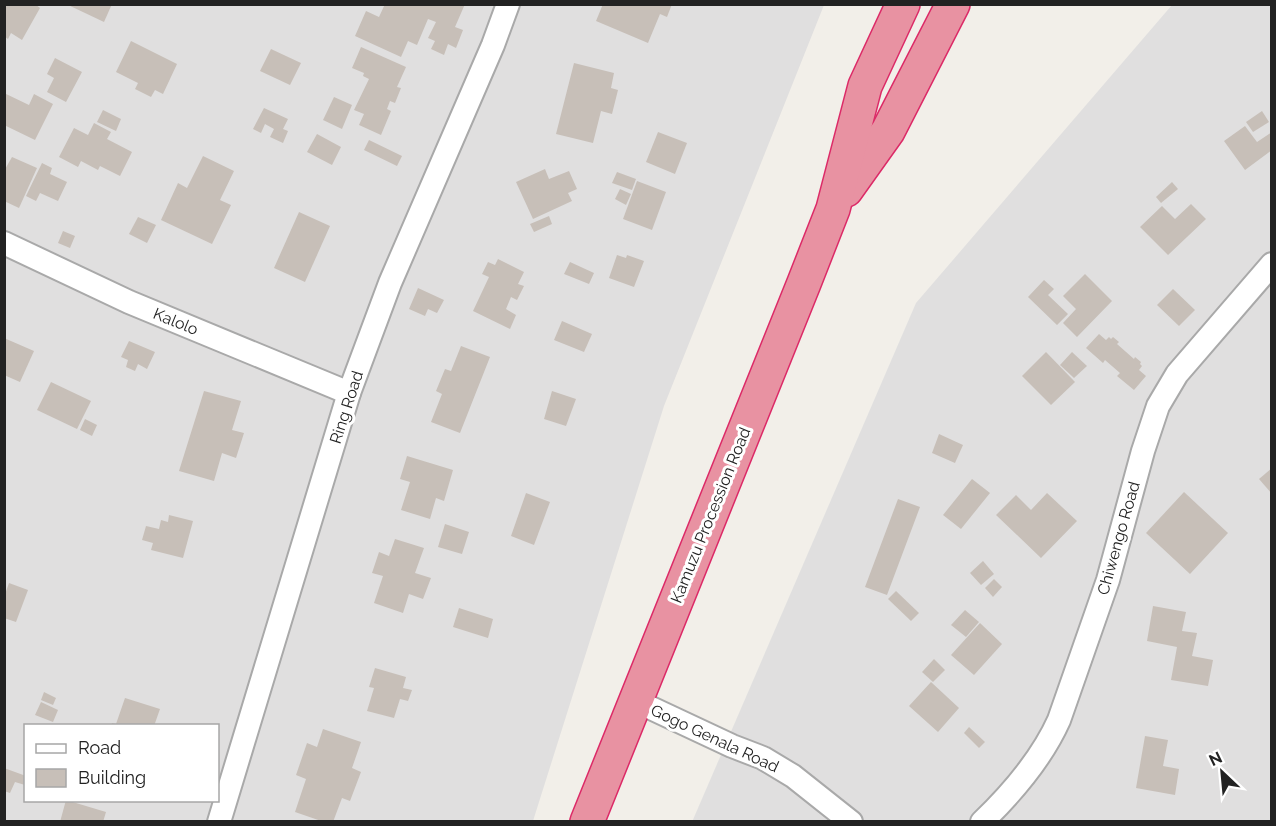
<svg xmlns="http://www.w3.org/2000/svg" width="1276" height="826" font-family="Raleway,sans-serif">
	<rect width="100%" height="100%" fill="#f2efe9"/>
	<g fill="#e0dfdf" fill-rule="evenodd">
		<path d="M5,5H824L664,406L533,821L5,822ZM26,726H218V800H26Z"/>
		<polygon points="1172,5 1271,5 1271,821 692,822 916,303"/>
	</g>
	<g fill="#c7bfb8">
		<polygon points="4,4 35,4 40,8 22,40 11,33 8,39 4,36"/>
		<polygon points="66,4 112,4 104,22"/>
		<polygon points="385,4 465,4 455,27 463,30 456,48 448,44 444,55 431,49 435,41 428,38 436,22 428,19 417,45 408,41 401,57 355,36 366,11 379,17"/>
		<polygon points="603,4 672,4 667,17 660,14 648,43 596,21"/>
		<polygon points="131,41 177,64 163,94 155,90 151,97 135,89 138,83 116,72"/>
		<polygon points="361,47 406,67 397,87 401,88 395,103 390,101 387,109 391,111 381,135 359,125 364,114 354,110 369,79 363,76 364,73 352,68"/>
		<polygon points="271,49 301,63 290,85 260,71"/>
		<polygon points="55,58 82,72 66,102 47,92 54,78 47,74"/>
		<polygon points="574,63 614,73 611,88 618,90 612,114 601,111 593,143 556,134"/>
		<polygon points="4,93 29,105 34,94 53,104 35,140 4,125"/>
		<polygon points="334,97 352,105 342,129 323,120"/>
		<polygon points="264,108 288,119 283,129 288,131 283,143 270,137 274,129 265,124 261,133 253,129"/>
		<polygon points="103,110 121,119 116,131 97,122"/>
		<polygon points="1262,111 1269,122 1253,132 1246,122"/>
		<polygon points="94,123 111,132 107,139 132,152 120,176 100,166 98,170 81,161 78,167 59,157 74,128 88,135"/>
		<polygon points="1245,126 1257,142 1272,132 1272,150 1245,170 1224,141"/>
		<polygon points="658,132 687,143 675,174 646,162"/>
		<polygon points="317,134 341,147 332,165 307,152"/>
		<polygon points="369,140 402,156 397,166 364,150"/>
		<polygon points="203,156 234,171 220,200 231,205 212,244 161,220 178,183 187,188"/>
		<polygon points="12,157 37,168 19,208 4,201 4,171"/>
		<polygon points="42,163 52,168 50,174 67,182 58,201 40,193 36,201 26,196"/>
		<polygon points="545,169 549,179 569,171 577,189 568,193 572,201 533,219 516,182"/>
		<polygon points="617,172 636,179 632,190 612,183"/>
		<polygon points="637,181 666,192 652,230 623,219"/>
		<polygon points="1172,182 1178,189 1161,203 1156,197"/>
		<polygon points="620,189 631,194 626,205 615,199"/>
		<polygon points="1191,204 1206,219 1168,255 1140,227 1162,206 1175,219"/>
		<polygon points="299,212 330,226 305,282 274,268"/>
		<polygon points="549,216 552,224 534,232 530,224"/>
		<polygon points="138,217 156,225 147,243 129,234"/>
		<polygon points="63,231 75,236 70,248 58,243"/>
		<polygon points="617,255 626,258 627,255 644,261 634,287 609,278"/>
		<polygon points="498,259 524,272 518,284 524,286 517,300 511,297 506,309 516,315 510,329 473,311 489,277 482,274 488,262 495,265"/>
		<polygon points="570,262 594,273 589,284 564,274"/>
		<polygon points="1085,274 1112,301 1077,337 1063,323 1076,309 1063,296"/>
		<polygon points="1044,280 1054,289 1048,295 1068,314 1057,325 1028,297"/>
		<polygon points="418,288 444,300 437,313 428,309 425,316 409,309"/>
		<polygon points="1173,289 1195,310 1179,326 1157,305"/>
		<polygon points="562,321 592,334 584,352 554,340"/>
		<polygon points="1099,334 1106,340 1109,337 1111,339 1113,337 1119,342 1117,344 1134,359 1135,357 1141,362 1140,364 1142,366 1139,370 1146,376 1134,390 1117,376 1120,373 1105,360 1103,363 1086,348"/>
		<polygon points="4,338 34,351 20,382 4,375"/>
		<polygon points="129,341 155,352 147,369 138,364 135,371 126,367 128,360 121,357"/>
		<polygon points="461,346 490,357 460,433 431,422 442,394 436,391 445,369 451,371"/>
		<polygon points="1046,352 1075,382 1051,405 1022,376"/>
		<polygon points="1072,352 1087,366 1074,378 1060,365"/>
		<polygon points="51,382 91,401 77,429 37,410"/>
		<polygon points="204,391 241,401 232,430 244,433 236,458 222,453 214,481 179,471"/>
		<polygon points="552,391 576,399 566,426 544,419"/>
		<polygon points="85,419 97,425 92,436 80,430"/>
		<polygon points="939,434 963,445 955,463 932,453"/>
		<polygon points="407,456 453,470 444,501 436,498 430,519 401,510 410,482 400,479"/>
		<polygon points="1272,468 1272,494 1259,479"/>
		<polygon points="972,479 990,493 961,529 943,515"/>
		<polygon points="1184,492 1228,533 1190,574 1146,533"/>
		<polygon points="526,493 550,502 534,545 511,536"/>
		<polygon points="1047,493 1077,521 1041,558 996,515 1016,495 1031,510"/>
		<polygon points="898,499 920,507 887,595 865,587"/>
		<polygon points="169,515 193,521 183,558 151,550 153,543 142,540 146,526 159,529 161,520 168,522"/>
		<polygon points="445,524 469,532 462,554 438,547"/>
		<polygon points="395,539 424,548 415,573 431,578 423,599 409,594 403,613 374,603 383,576 372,573 379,552 389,556"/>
		<polygon points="983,561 994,574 981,585 970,573"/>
		<polygon points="994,579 1002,587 993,597 985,588"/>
		<polygon points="9,583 28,590 16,622 4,618 4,597"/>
		<polygon points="896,591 919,613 911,621 888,599"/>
		<polygon points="1153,606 1186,612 1182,631 1197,633 1192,656 1213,660 1208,686 1171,680 1177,647 1147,641"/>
		<polygon points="459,608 493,619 488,638 453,627"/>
		<polygon points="965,610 979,622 966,637 951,625"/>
		<polygon points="980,623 1002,644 974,675 951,655"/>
		<polygon points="934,659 945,670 933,682 922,672"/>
		<polygon points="375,668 406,677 403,688 412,690 408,701 400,699 394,718 367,711 374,688 369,687"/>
		<polygon points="931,682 959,708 938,732 909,706"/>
		<polygon points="44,692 56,698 53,705 41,700"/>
		<polygon points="125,698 160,709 154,726 111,726 112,723 116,724"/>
		<polygon points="41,702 58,710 53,722 35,715"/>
		<polygon points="969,727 985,742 979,748 964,733"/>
		<polygon points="323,729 361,742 352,768 361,772 350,801 342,798 333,822 324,822 295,812 306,779 296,775 307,743 317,747"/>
		<polygon points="1145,736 1168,740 1163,766 1179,769 1175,795 1136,788"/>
		<polygon points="4,768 26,776 25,785 15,782 10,793 4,791"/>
		<polygon points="66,800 106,812 103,822 60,822"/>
	</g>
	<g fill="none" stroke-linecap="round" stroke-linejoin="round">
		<g stroke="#a9a9a9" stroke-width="26">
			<g id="minor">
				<polyline points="4,243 129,302 349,393"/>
				<polyline points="636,701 732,746 763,758 793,776 851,822"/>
				<polyline points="219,822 349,393 390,283 493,45 508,4"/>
				<path d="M982,822C1012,793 1042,758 1059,720L1108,580L1143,451L1158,406L1177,374L1272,264"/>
			</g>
		</g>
		<g stroke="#dc2a67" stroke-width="36">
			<g id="highway">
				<polyline points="846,190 888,131 953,4"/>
				<polyline points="587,822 804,283 833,209 865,86 903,4"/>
			</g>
		</g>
		<use href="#minor" stroke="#fff" stroke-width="22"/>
		<use href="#highway" stroke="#e892a2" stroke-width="33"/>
	</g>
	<g text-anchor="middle" stroke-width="6" stroke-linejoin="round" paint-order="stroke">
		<g font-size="16" fill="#222" stroke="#fff">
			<text transform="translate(176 321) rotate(22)" y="6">Kalolo</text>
			<text transform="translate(346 407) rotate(-72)" y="6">Ring Road</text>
			<text transform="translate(710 515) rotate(-68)" y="6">Kamuzu Procession Road</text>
			<text transform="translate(1118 538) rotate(-74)" y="6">Chiwengo Road</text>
			<text transform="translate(715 738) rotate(25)" y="6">Gogo Genala Road</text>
		</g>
	</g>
	<rect width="1276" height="826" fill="none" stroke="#222222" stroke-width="12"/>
	<rect x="24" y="724" width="195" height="78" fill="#ffffff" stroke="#a7a7a7" stroke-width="1.5"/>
	<rect x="36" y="744" width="30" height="9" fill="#ffffff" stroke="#a7a7a7" stroke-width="1.5"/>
	<text x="78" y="754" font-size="18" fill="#222222">Road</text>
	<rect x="36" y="769" width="30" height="18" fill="#c7bfb8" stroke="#a7a7a7" stroke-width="1.5"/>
	<text x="78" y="784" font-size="18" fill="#222222">Building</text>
	<g transform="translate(1222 772) rotate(334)" stroke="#ffffff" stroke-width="4.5" paint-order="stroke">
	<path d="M0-4.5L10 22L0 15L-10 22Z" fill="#222222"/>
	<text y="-9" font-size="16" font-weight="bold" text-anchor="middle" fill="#222222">N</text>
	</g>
</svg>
